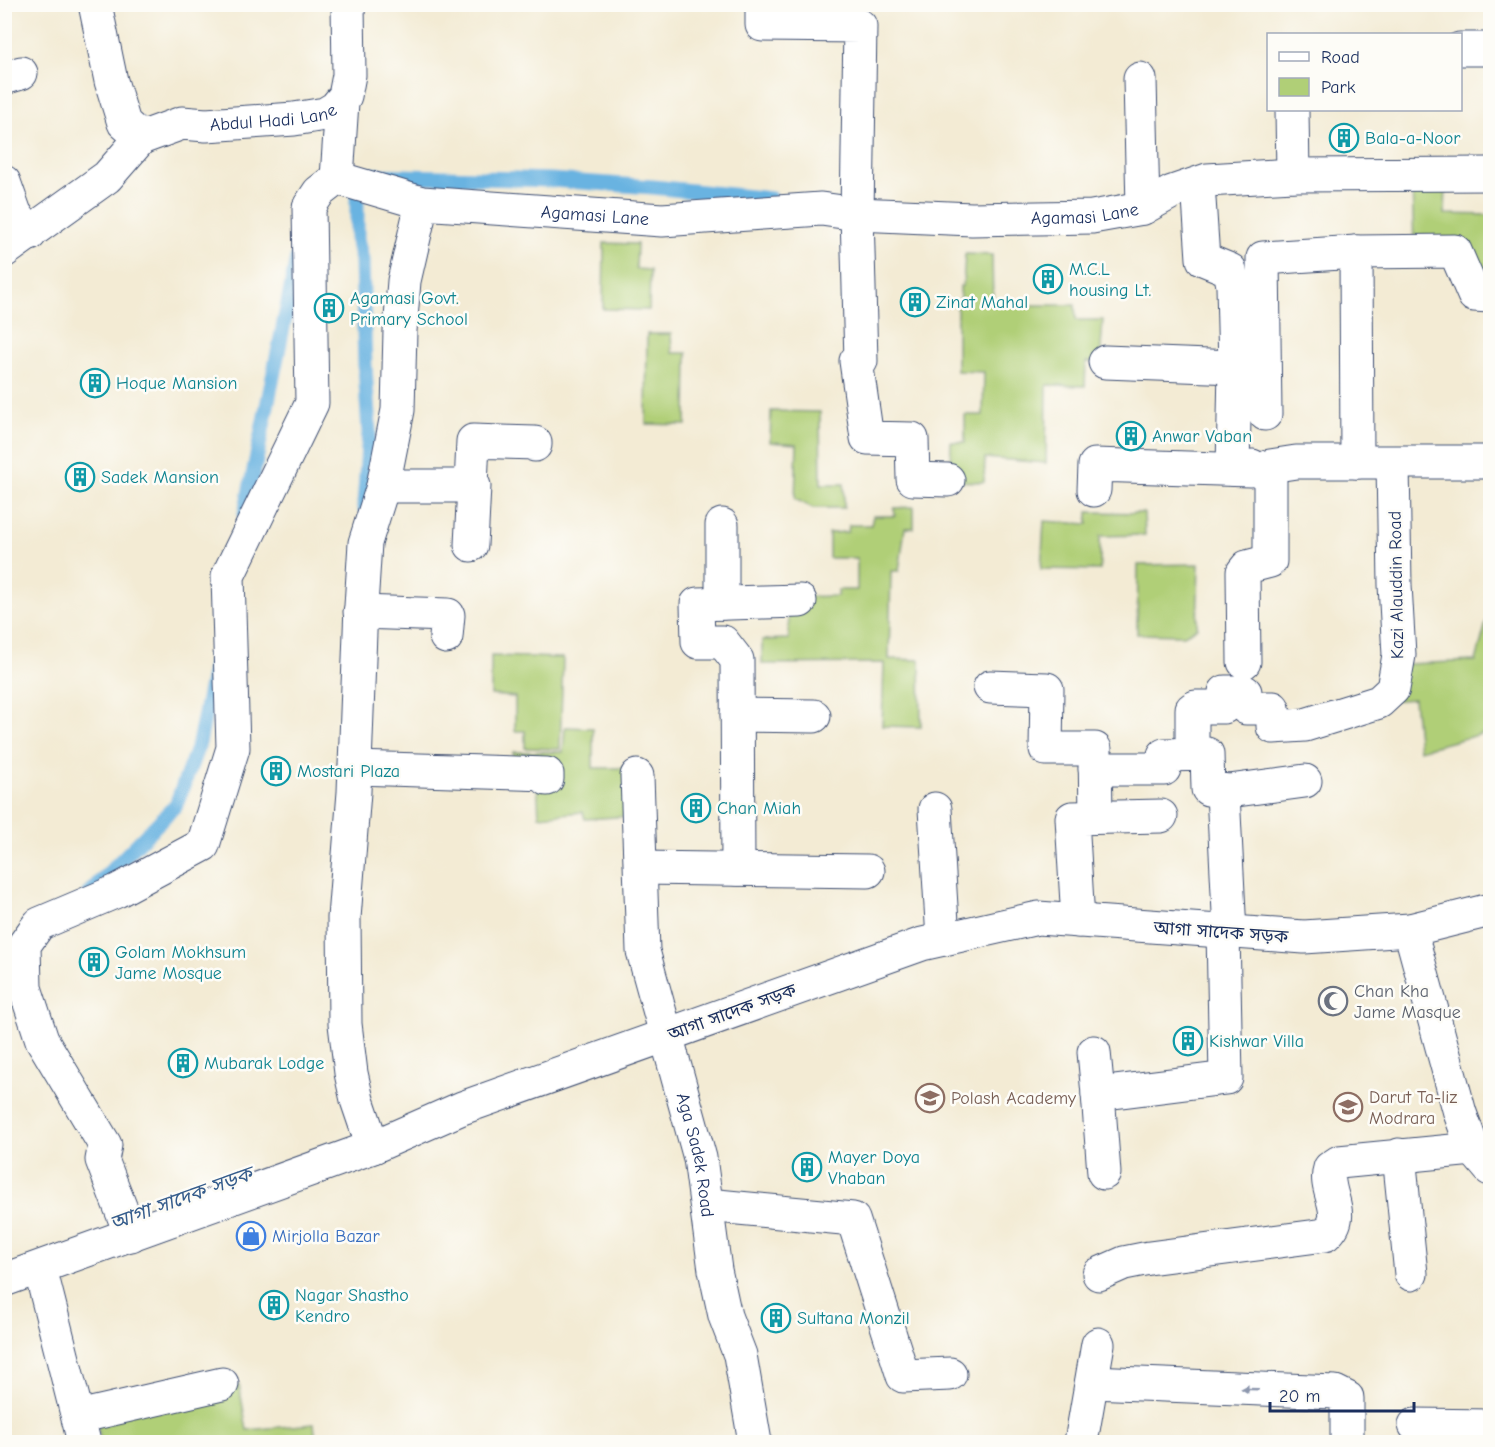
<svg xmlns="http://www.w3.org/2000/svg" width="1495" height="1447" font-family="'Comic Neue','Noto Sans Bengali',sans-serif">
	<rect width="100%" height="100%" fill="#fdfcf7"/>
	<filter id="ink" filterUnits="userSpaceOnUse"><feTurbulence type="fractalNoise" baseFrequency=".0167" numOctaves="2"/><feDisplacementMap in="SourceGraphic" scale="12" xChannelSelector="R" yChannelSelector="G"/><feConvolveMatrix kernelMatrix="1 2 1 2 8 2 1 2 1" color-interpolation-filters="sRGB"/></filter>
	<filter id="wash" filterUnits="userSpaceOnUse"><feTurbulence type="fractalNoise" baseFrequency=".008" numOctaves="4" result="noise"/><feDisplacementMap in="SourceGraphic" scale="24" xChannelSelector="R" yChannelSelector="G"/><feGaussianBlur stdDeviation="1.35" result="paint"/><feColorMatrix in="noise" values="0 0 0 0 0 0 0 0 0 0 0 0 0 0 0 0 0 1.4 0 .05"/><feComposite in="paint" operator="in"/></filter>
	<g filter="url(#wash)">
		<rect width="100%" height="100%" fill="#f3ebd4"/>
		<g fill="#b0cf77" stroke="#667f6a" stroke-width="1.5">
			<polygon points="1412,182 1446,182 1445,214 1490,215 1490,290 1457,248 1414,248"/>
			<polygon points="604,243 637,244 636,269 650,270 649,310 603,309"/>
			<polygon points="965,254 992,255 993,305 1075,305 1076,320 1103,320 1100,362 1086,362 1085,386 1047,385 1046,463 985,458 984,482 950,481 951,442 965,442 965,415 983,415 984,372 957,371 957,305 960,305 960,286 963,286"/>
			<polygon points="647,334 671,334 672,353 687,353 686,425 646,424"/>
			<polygon points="771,411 820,412 821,484 844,484 844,508 813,508 795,499 797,444 770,442"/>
			<polygon points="914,507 914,528 905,528 899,571 891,571 889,659 920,660 921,727 882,726 884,663 762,664 762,640 789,639 788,597 837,596 838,590 857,590 857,558 829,558 829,533 848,532 849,525 871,525 873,516 895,516 894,508"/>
			<polygon points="1088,512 1144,513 1145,535 1100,536 1100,570 1041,569 1044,521 1088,524"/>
			<polygon points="1199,564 1197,628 1184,635 1137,634 1138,565"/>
			<polygon points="1490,608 1490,732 1419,750 1414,699 1388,701 1407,664 1476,661"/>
			<polygon points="491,656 563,658 560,749 525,748 525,731 515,731 515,697 491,695"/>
			<polygon points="565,727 593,728 593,768 632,768 632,816 585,819 583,812 539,816 537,783 513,767 513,752 563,752"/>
			<polygon points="239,1385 247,1430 314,1424 316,1442 101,1442 96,1420"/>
		</g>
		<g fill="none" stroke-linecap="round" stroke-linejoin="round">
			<g stroke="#69b3e1" stroke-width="15">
				<polyline points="367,175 551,180 653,187 771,199"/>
				<polyline points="357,181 357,239 362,260 365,366 369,432 364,507"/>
				<polyline points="245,514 297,259"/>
				<polyline points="89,893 176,805 199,743 218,650"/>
			</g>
		</g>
	</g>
	<g filter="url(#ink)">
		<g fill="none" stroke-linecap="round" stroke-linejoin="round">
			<g stroke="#3b4b70" stroke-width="35">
				<g id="minor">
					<polyline points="95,4 111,81 124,123 141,138"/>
					<polyline points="762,4 762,25 860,26 857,214 861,361 856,361 867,438 912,439 913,479 948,480"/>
					<polyline points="1460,49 1490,49"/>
					<polyline points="4,78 21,73"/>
					<polyline points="1140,79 1143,208"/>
					<polyline points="1292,110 1293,175"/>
					<path id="s1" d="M337,178L422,203L662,220L821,209L857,214L972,219L1092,217L1143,208L1172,192L1207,180L1293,175L1490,174"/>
					<polyline points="4,182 15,213 30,234"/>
					<polyline points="1198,184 1203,259 1230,270 1233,286 1235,367 1233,469"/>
					<path id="s2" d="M4,251L107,177L141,138L182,123L206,125L294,119L325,114L335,108L345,96L349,75L348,4"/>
					<polyline points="1356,252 1357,462"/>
					<polyline points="1105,362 1235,367"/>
					<polyline points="1265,414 1263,258 1356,252 1455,251 1474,295 1490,296"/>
					<polyline points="383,486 474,486 471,545"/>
					<polyline points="471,486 473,441 535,443 535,445"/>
					<polyline points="1094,490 1095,465 1250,470 1252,466"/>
					<polyline points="722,525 722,603"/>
					<polyline points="360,612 448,615 446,637"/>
					<polyline points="1244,662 1243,572 1247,567 1270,561 1270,466 1296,462 1490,462"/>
					<polyline points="990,687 1047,689 1046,749 1095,749 1096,817"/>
					<polyline points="737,715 814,716"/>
					<polyline points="1192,754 1192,709 1195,707 1224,707 1225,692 1245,692 1246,708 1273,708 1273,727 1305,725 1379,702 1393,689 1399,655 1395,585 1393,463"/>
					<polyline points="355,768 547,774 547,779"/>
					<polyline points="1095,769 1164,769 1164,755 1207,754 1208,789 1229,791 1305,781"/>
					<path id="s3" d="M637,776L643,951L700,1158L715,1270L725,1316L740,1355L755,1442"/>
					<polyline points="1219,791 1223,793 1230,933"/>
					<polyline points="935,809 943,939"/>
					<polyline points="641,868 868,871"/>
					<polyline points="738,869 737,660 723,642 698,642 697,604 800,601"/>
					<polyline points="1078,921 1072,818 1161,816"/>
					<polyline points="1410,930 1460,1113 1473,1149 1490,1169"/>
					<polyline points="1094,1052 1098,1094 1226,1078 1223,932"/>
					<polyline points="1098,1094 1104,1173"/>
					<polyline points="373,1147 357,1100 351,1073 345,1024 344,918 354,792 361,606 365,543 383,486 398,410 400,331 404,281 422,203"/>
					<polyline points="1399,1155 1411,1274"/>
					<polyline points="707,1205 853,1219 903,1376 950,1374"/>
					<polyline points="131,1235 102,1160 105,1145 42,1040 25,988 24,945 39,924 117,891 203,845 233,748 228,576 312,403 309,207 319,192 337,178 342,102"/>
					<polyline points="40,1268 84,1442"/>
					<path d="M1099,1274L1124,1263L1149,1258L1325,1235C1350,1214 1322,1192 1330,1168L1339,1162L1473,1149"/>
					<polyline points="4,1280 373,1147 462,1108 922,944 1038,918 1304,937 1410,930 1490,910"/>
					<polyline points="1092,1382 1335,1392 1347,1398 1347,1442"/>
					<polyline points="78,1417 222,1384"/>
					<polyline points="1415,1425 1490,1426"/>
					<polyline points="1081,1442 1098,1344"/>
				</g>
			</g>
			<use href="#minor" stroke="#fff" stroke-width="33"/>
		</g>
		<defs><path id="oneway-solid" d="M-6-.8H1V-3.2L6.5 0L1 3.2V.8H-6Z" transform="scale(1.5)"/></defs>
		<use fill="#8d97ae" href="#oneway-solid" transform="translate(1250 1389) rotate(-178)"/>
	</g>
	<defs>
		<g id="building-ring" transform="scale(1.5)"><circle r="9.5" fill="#fdfcf7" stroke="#0f9aa8" stroke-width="1.5"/><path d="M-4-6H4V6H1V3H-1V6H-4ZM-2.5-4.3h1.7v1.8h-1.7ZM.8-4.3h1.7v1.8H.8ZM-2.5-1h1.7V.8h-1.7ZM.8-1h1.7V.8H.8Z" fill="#0f9aa8"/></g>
		<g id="mosque-ring" transform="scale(1.5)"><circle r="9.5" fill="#fdfcf7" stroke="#6b7280" stroke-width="1.5"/><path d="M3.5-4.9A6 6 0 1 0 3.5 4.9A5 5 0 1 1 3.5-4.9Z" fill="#6b7280"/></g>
		<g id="school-ring" transform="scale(1.5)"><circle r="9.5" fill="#fdfcf7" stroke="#8d6e63" stroke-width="1.5"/><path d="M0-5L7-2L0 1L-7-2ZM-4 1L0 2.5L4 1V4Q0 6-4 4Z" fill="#8d6e63"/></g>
		<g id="shop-ring" transform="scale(1.5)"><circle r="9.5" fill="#fdfcf7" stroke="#3f7fe0" stroke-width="1.5"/><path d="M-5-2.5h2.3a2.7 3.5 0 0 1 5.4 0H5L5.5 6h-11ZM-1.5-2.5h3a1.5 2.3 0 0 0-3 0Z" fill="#3f7fe0"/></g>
	</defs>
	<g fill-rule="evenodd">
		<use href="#building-ring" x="1344" y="138"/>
		<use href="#building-ring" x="1048" y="279"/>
		<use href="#building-ring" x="915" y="302"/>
		<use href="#building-ring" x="329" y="308"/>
		<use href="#building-ring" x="95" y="383"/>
		<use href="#building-ring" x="1131" y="436"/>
		<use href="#building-ring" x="80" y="477"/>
		<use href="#building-ring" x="276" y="771"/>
		<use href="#building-ring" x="696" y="808"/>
		<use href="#building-ring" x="94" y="962"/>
		<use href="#mosque-ring" x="1333" y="1001"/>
		<use href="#building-ring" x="1188" y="1041"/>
		<use href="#building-ring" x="183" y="1063"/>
		<use href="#school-ring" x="930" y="1098"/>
		<use href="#school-ring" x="1348" y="1107"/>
		<use href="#building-ring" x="807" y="1167"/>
		<use href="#shop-ring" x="251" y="1236"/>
		<use href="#building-ring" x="274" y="1305"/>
		<use href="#building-ring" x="776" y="1318"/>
	</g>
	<g text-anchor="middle" stroke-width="5" stroke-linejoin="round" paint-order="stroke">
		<g font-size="18" fill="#1b2f5e" stroke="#fdfcf7">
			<text dy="6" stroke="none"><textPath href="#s2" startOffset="314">Abdul Hadi Lane</textPath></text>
			<text dy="6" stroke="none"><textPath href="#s1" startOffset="753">Agamasi Lane</textPath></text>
			<text dy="6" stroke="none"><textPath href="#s1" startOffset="262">Agamasi Lane</textPath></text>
			<text transform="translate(1396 585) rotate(-91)" y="6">Kazi Alauddin Road</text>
			<text transform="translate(1221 932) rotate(4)" y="6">আগা সাদেক সড়ক</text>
			<text transform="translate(732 1012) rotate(-20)" y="6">আগা সাদেক সড়ক</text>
			<text dy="6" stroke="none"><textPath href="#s3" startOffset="386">Aga Sadek Road</textPath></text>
		</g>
		<g font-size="18" fill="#0d838f" stroke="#fdfcf7" text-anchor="start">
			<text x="1365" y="144">Bala-a-Noor</text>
			<text x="1069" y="275">M.C.L<tspan x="1069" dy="21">housing Lt.</tspan></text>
			<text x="350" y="304">Agamasi Govt.<tspan x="350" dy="21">Primary School</tspan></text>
			<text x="936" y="308">Zinat Mahal</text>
			<text x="116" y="389">Hoque Mansion</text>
			<text x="1152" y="442">Anwar Vaban</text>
			<text x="101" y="483">Sadek Mansion</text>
			<text x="297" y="777">Mostari Plaza</text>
			<text x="717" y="814">Chan Miah</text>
			<text x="115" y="958">Golam Mokhsum<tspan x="115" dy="21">Jame Mosque</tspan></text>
			<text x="1209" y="1047">Kishwar Villa</text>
			<text x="204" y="1069">Mubarak Lodge</text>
			<text x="828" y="1163">Mayer Doya<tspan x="828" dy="21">Vhaban</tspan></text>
			<text x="295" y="1301">Nagar Shastho<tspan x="295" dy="21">Kendro</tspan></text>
			<text x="797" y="1324">Sultana Monzil</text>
		</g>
		<g font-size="18" fill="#5b616d" stroke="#fdfcf7" text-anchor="start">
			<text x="1354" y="997">Chan Kha<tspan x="1354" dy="21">Jame Masque</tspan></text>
		</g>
		<g font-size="18" fill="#785e54" stroke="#fdfcf7" text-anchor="start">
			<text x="1369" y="1103">Darut Ta-liz<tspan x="1369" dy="21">Modrara</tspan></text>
			<text x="951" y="1104">Polash Academy</text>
		</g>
		<g font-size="18" fill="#366cbe" stroke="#fdfcf7" text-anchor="start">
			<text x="272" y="1242">Mirjolla Bazar</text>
		</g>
		<g font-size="20" font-style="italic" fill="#365d8c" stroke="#fdfcf7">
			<text transform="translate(181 1198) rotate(-20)" y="7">আগা সাদেক সড়ক</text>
		</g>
	</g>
	<rect width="1495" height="1447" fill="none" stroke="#fdfcf7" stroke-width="24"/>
	<rect x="1267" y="33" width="195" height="78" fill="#fdfcf7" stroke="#a3aaba" stroke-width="1.5"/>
	<rect x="1279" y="52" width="30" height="9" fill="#ffffff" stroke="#a3aaba" stroke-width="1.5"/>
	<text x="1321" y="63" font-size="18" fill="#1b2f5e">Road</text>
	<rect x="1279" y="78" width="30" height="18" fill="#b0cf77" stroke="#a3aaba" stroke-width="1.5"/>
	<text x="1321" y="93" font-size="18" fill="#1b2f5e">Park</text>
	<path d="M1270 1402v9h144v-9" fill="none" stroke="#1b2f5e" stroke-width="3"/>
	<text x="1279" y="1402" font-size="18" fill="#1b2f5e" stroke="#fdfcf7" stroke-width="4.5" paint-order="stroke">20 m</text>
</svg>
